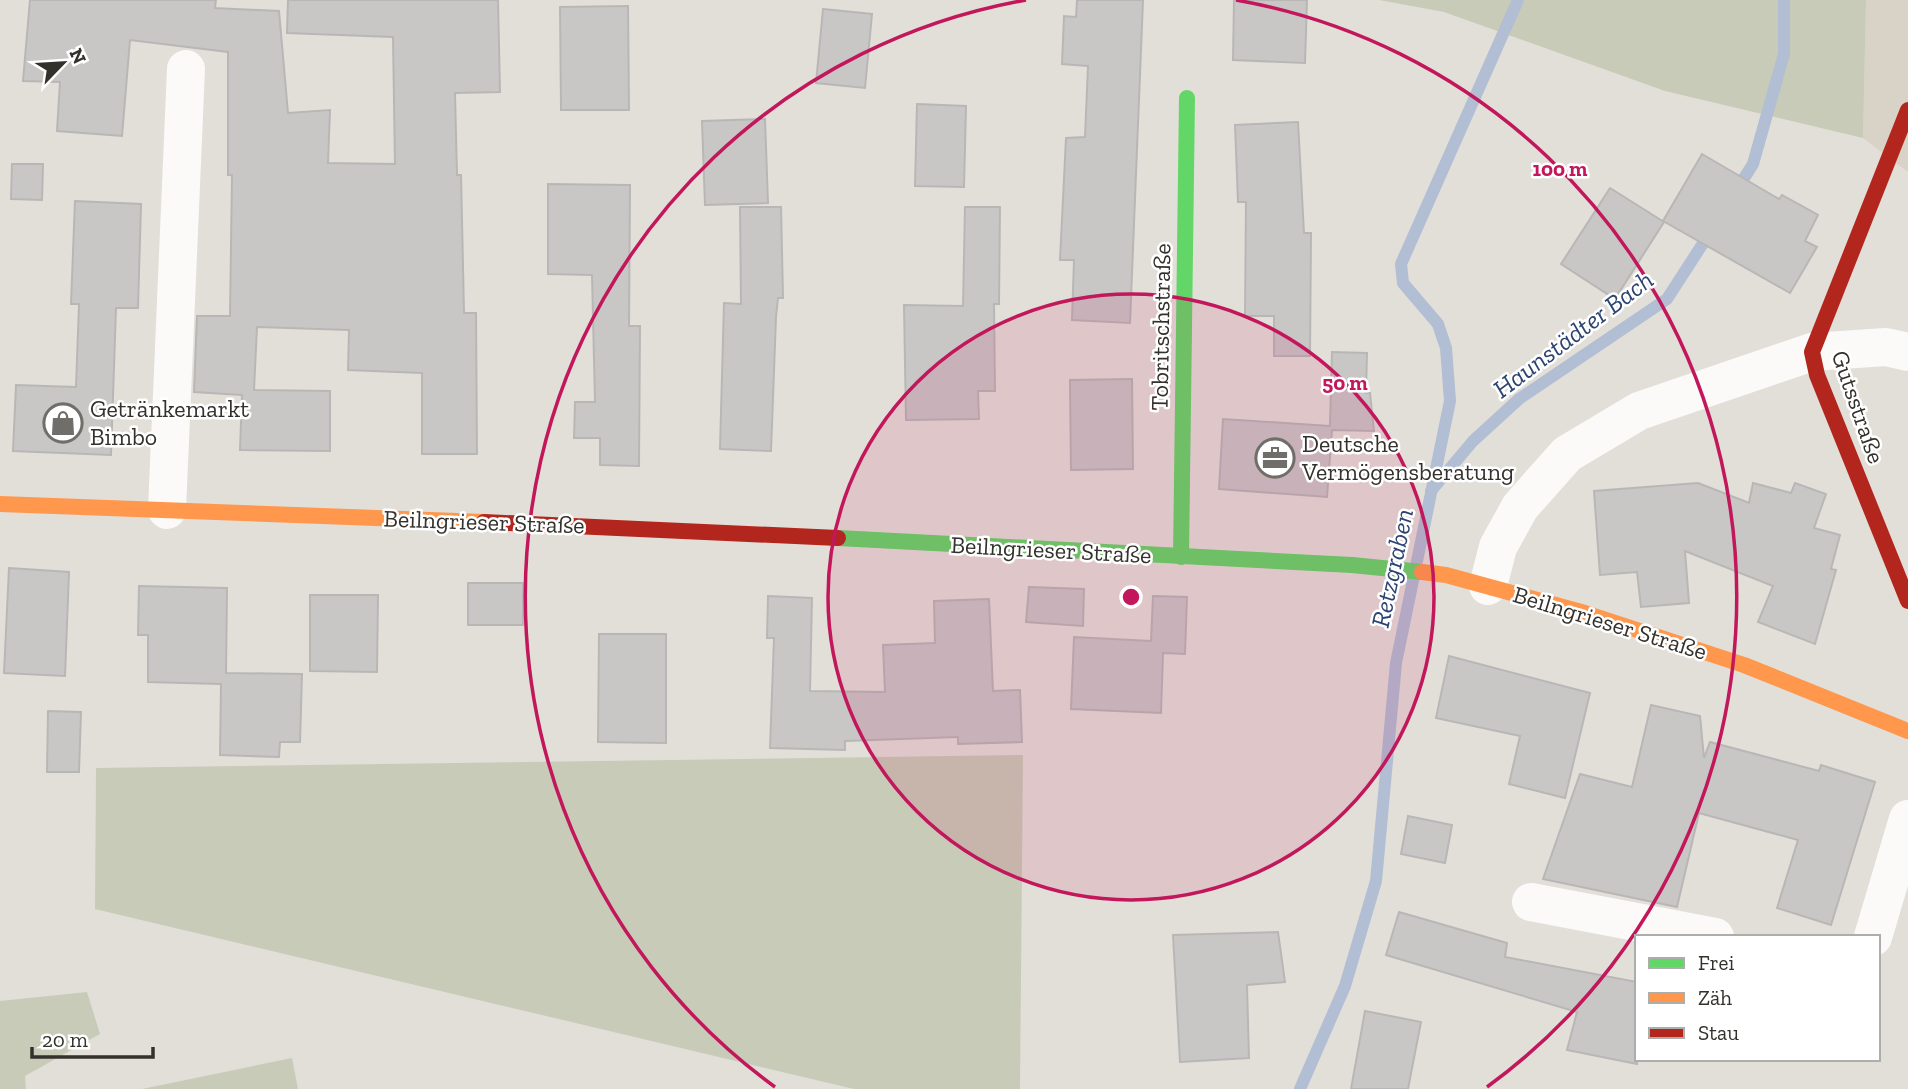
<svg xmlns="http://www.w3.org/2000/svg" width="1908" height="1089" font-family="'Zilla Slab',serif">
	<rect width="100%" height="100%" fill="#e2dfd9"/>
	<polygon fill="#d9d3c7" points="1866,0 1908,0 1908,172 1863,138"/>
	<g fill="#c8cbb8">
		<polygon points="1379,0 1866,0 1863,138 1665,91 1444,12"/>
		<polygon points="1023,755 1020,1089 854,1089 95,909 96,768"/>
		<polygon points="87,992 100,1034 25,1076 26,1089 0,1089 0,1001"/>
		<polygon points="292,1058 298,1089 142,1089"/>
	</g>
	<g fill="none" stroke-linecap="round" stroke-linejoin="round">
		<g stroke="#b2bed3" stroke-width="12">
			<polyline points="1736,191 1753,164 1784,54 1784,0"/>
			<polyline points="1431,491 1473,441 1519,399 1667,299 1711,231"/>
			<polyline points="1300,1089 1345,986 1376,881 1396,663 1450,401 1446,348 1438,324 1403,283 1401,264 1518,0"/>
		</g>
	</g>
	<g fill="#c9c7c6" stroke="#b9b7b6" stroke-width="2">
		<polygon points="30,0 216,0 215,8 279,11 288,113 330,110 328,163 395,164 393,37 287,33 288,0 498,0 500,92 455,93 457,175 461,175 464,313 476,313 477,454 422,454 422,373 348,370 349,330 257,327 254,390 330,391 330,451 240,450 242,395 194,392 197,316 230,316 232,175 228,175 228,52 130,40 122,136 57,131 60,82 23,81"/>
		<polygon points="1077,0 1143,0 1130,323 1072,320 1074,260 1060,260 1066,138 1085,137 1088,66 1062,64 1064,16 1076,17"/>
		<polygon points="1234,0 1307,0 1305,63 1233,60"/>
		<polygon points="628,6 629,110 561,110 560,7"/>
		<polygon points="823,9 872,14 865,88 816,83"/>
		<polygon points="917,104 966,106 964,187 915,186"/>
		<polygon points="765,119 768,203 705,205 702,121"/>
		<polygon points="1298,122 1304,233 1311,233 1310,356 1274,356 1274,316 1245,316 1246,202 1238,202 1235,125"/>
		<polygon points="1702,154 1779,199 1782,195 1818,215 1805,241 1817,247 1790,293 1663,221"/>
		<polygon points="12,164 43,164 42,200 11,199"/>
		<polygon points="548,184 630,185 629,326 640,326 639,466 600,465 600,438 574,438 575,402 595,402 592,275 548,274"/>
		<polygon points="1610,188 1664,222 1615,299 1561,264"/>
		<polygon points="75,201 141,204 138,308 116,308 111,455 13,451 16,385 76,387 79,304 71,304"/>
		<polygon points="740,207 781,207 783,298 778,298 776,317 771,451 720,449 724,303 741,304"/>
		<polygon points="965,207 1000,207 999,304 994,304 995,391 978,391 979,419 906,420 904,305 963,306"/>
		<polygon points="1332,352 1367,353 1366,393 1370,393 1374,431 1332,430 1327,497 1219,489 1223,419 1330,426"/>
		<polygon points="1132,379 1133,469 1071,470 1070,380"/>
		<polygon points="1698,483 1749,503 1753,483 1791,493 1795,483 1826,494 1814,528 1840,535 1831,569 1836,570 1815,644 1758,622 1773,586 1685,551 1689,603 1641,607 1637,572 1600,575 1594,491"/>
		<polygon points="9,568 69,572 65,676 4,673"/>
		<rect x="468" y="583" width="55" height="42"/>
		<polygon points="139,586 227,588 226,673 302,674 300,742 280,742 279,757 220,755 221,684 148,682 148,635 138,635"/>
		<polygon points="1029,587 1084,589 1083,626 1026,622"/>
		<polygon points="310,595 378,595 377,672 310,671"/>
		<polygon points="768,596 812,598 810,691 885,692 883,645 935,643 934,601 989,599 993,691 1020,690 1022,742 958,744 958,737 845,741 845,750 770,748 774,638 767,638"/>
		<polygon points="1153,596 1187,597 1185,654 1163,653 1161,713 1071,709 1074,637 1151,641"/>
		<polygon points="599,634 666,634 666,743 598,742"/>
		<polygon points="1449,656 1590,693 1565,798 1509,784 1520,736 1436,718"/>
		<polygon points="1651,705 1700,716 1704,758 1710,742 1819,771 1821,765 1875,782 1831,925 1777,908 1798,840 1699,813 1677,907 1543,879 1580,774 1632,787"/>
		<polygon points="48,711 81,712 79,772 47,772"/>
		<polygon points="1408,816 1452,825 1445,863 1401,854"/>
		<polygon points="1399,912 1507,943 1505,957 1637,982 1637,1064 1567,1050 1577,1012 1386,955"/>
		<polygon points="1278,932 1285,982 1247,985 1249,1058 1180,1062 1173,935"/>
		<polygon points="1365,1011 1421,1022 1408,1089 1351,1089"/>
	</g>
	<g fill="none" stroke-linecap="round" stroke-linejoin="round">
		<g stroke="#fbfaf9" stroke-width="38">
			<polyline points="167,510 186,69"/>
			<polyline points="1488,586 1498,547 1520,507 1567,454 1639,411 1812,352 1886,347 1908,352"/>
			<polyline points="1531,902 1715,937"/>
			<polyline points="1873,937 1908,819"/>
		</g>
		<g stroke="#63d668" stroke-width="16">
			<polyline points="838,538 1352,565 1422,572"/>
			<polyline points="1181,557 1187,98"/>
		</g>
		<g stroke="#ff974d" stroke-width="16">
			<polyline points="0,504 484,522"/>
			<polyline points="1422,572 1446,575 1585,613 1744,665 1908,731"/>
		</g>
		<g stroke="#b3261e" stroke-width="16">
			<polyline points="1908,110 1812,352 1817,375 1908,601"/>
			<polyline points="484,522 838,538"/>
		</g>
	</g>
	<circle cx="1131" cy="597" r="303" fill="#c2185b" fill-opacity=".12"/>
	<g fill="none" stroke="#c2185b" stroke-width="3.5">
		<circle cx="1131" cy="597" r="303"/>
		<path d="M775 1087A606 606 0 0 1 1026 0M1236 0A606 606 0 0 1 1487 1087"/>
	</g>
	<defs>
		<g id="shop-ring" transform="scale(2.0125)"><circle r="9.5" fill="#fff" stroke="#706e69" stroke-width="1.5"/><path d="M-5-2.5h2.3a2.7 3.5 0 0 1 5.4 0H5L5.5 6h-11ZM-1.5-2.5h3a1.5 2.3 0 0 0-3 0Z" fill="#706e69"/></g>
		<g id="office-ring" transform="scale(2.0125)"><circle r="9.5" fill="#fff" stroke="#706e69" stroke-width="1.5"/><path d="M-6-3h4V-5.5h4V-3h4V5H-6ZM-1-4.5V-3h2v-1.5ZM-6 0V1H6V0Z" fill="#706e69"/></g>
	</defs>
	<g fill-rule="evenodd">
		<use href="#shop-ring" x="63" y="423"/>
		<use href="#office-ring" x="1275" y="458"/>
	</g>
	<g text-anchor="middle" stroke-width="5" stroke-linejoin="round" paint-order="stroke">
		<g font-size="24" fill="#33312c" stroke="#fff">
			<text transform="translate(1161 327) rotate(-89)" y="8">Tobritschstraße</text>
			<text transform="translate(1858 407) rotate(71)" y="8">Gutsstraße</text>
			<text transform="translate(484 522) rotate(2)" y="8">Beilngrieser Straße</text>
			<text transform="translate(1051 550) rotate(3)" y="8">Beilngrieser Straße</text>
			<text transform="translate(1610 623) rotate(17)" y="8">Beilngrieser Straße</text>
		</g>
		<g font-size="24" fill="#33312c" stroke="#fff" text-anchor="start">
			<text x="90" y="417">Getränkemarkt<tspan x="90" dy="28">Bimbo</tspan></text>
			<text x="1302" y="452">Deutsche<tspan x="1302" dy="28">Vermögensberatung</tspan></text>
		</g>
		<g font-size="26" font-style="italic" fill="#2d4471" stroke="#fff">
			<text transform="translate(1573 334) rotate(-37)" y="9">Haunstädter Bach</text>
			<text transform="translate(1392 568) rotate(-78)" y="9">Retzgraben</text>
		</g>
	</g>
	<circle cx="1131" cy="597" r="10" fill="#c2185b" stroke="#fff" stroke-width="3.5"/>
	<g font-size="21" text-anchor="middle" font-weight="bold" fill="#c2185b" stroke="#fff" stroke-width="5" stroke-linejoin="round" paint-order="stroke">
		<text x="1560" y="176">100 m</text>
		<text x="1345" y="390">50 m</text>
	</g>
	<rect x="1635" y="935" width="245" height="126" fill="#ffffff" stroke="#adadab" stroke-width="2"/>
	<rect x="1649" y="958" width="35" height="10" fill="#63d668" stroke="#adadab" stroke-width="2"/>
	<text x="1698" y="970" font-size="21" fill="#33312c">Frei</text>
	<rect x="1649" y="993" width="35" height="10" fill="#ff974d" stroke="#adadab" stroke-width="2"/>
	<text x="1698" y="1005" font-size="21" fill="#33312c">Zäh</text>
	<rect x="1649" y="1028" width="35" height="10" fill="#b3261e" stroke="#adadab" stroke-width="2"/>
	<text x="1698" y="1040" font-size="21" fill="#33312c">Stau</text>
	<g transform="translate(63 63) rotate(65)" stroke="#ffffff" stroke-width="5" paint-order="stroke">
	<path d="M0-5L12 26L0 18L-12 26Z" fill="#33312c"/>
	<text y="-10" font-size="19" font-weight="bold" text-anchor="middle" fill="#33312c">N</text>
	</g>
	<path d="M32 1047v10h121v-10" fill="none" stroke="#33312c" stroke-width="3.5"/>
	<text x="42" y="1047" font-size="21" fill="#33312c" stroke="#ffffff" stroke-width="5" paint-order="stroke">20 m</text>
</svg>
